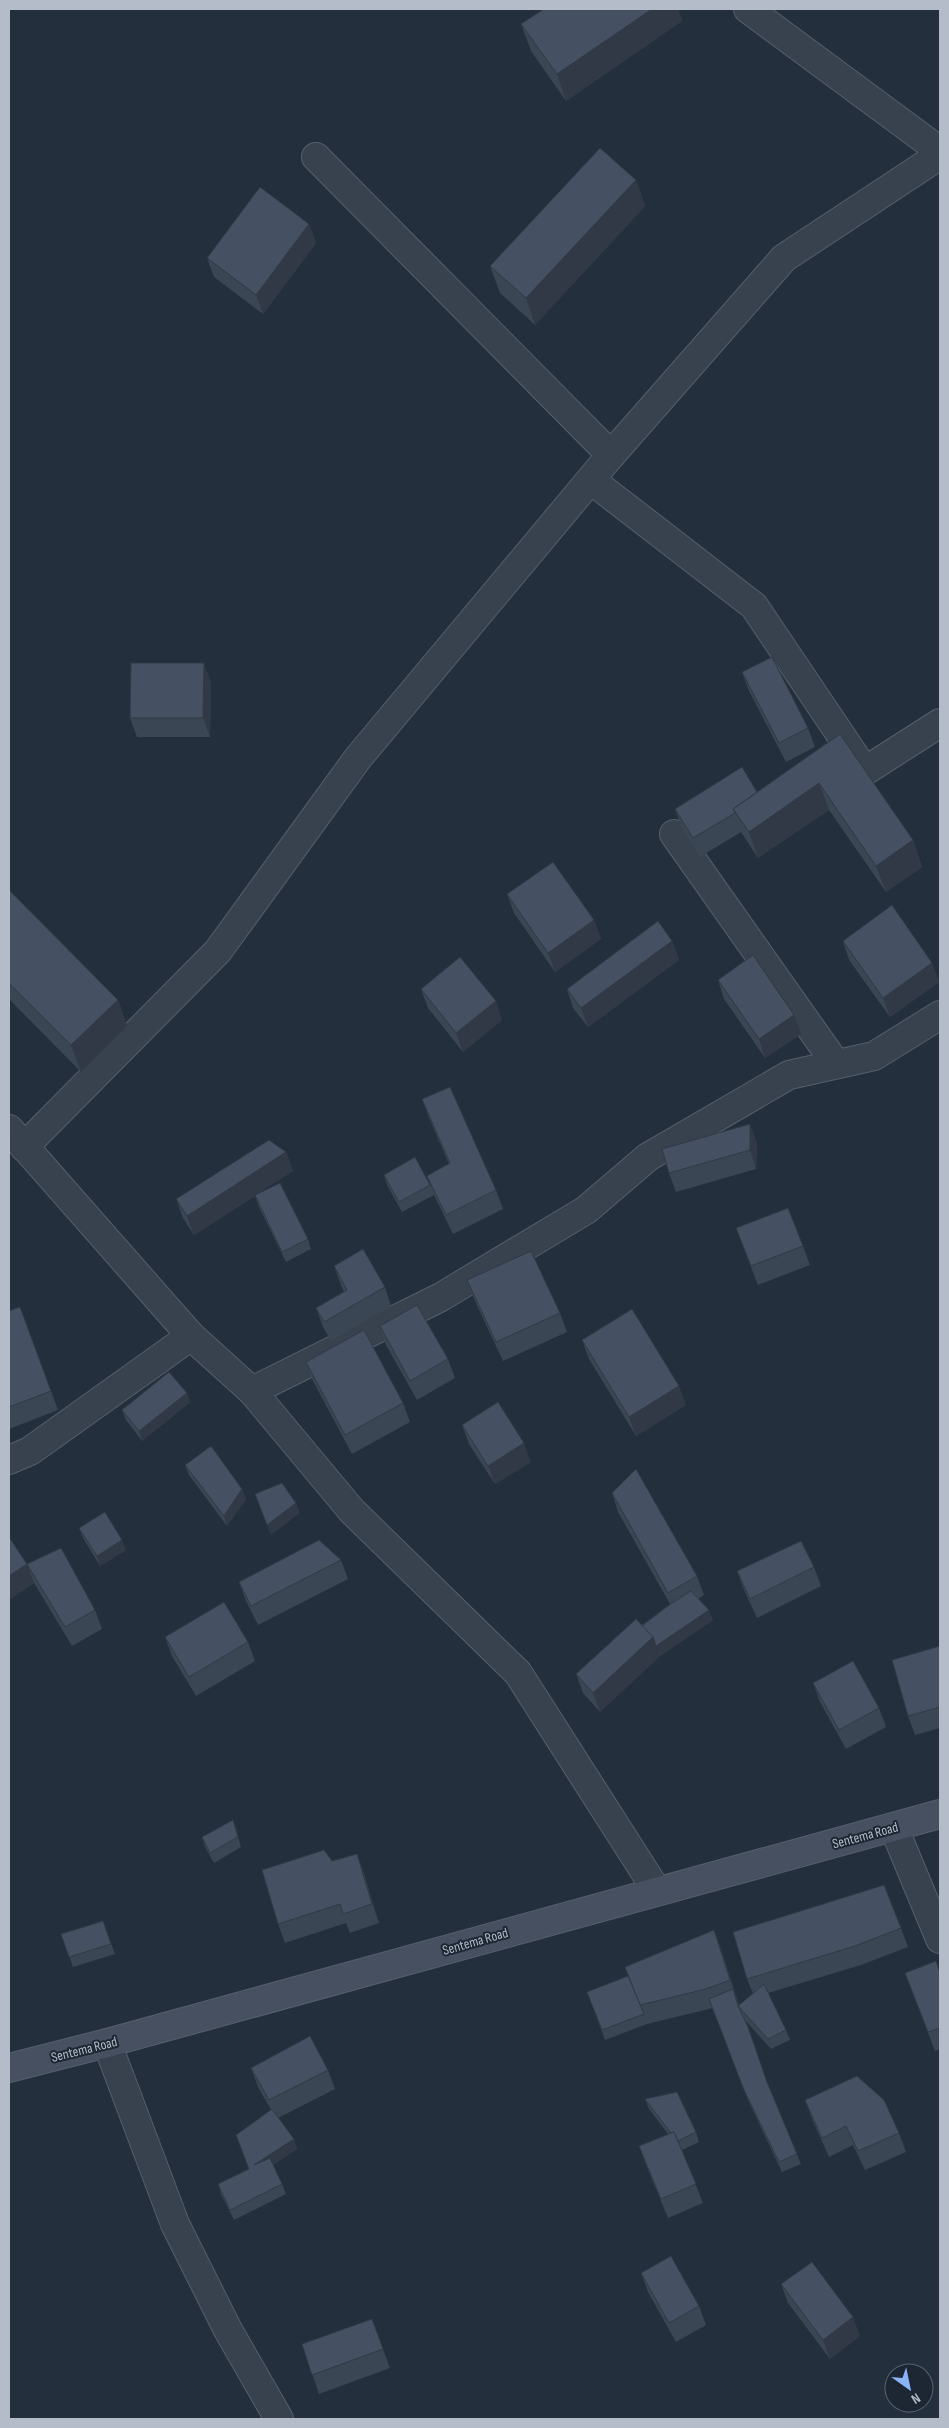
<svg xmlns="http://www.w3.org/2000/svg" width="949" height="2428" font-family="'Sofia Sans Condensed',sans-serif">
	<rect width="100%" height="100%" fill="#242f3e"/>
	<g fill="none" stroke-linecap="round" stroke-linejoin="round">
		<g stroke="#565f6c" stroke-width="30">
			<g id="minor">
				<polyline points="748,9 940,151"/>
				<polyline points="316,157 611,455"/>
				<polyline points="591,480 754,606 865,771 940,723"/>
				<polyline points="674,834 836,1064"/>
				<polyline points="9,1129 191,1336 252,1391 352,1511 518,1673 657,1891"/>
				<polyline points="24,1147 218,951 358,758 611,455 784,258 940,155"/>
				<polyline points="252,1391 441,1297 586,1210 648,1157 789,1075 874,1056 940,1015"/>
				<polyline points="9,1460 30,1451 191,1336"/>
				<polyline points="894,1828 940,1939"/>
				<polyline points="107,2043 175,2224 228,2330 279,2419"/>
			</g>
		</g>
		<g stroke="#565f6c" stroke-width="30">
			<polyline id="secondary" points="9,2068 107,2043 940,1814"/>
		</g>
		<use href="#minor" stroke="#38414e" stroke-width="28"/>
		<use href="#secondary" stroke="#465061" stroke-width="28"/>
	</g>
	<g fill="#3b4654">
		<polygon points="544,9 678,9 682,21 566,101 531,51 521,24"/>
		<polygon points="636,180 645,206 535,325 500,293 490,266"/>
		<polygon points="309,224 316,243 263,314 214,277 207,258"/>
		<polygon points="742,672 808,728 815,747 786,762 749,691"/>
		<polygon points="211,682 210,737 137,737 130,718"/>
		<polygon points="840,734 913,840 922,867 886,892 829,810 758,858 743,835 741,832 700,857 682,828 675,809 757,792"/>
		<polygon points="9,890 118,1000 127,1026 81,1072 9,999"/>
		<polygon points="507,894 594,920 601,939 555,972 514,913"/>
		<polygon points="672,941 679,960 588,1027 573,1008 567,989"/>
		<polygon points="843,941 932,963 939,982 890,1017 849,960"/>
		<polygon points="718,980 794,1015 801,1034 765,1058 724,999"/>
		<polygon points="421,989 502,1020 463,1052 428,1008"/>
		<polygon points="422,1099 496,1190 503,1209 453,1234 434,1195 402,1212 387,1185 384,1175 430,1185 427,1176 449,1164 429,1118"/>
		<polygon points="757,1143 756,1169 676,1192 669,1173"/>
		<polygon points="286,1152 293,1171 258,1193 308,1239 311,1249 286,1262 258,1205 255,1196 194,1235 183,1218 176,1199"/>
		<polygon points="736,1228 803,1246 810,1265 758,1285"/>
		<polygon points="334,1266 385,1287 391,1306 331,1341 323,1327 316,1308 344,1292 341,1285"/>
		<polygon points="467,1280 560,1313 567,1332 503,1361 474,1299"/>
		<polygon points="20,1307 58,1410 9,1429 9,1311"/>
		<polygon points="380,1326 448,1359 455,1378 417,1400 386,1345"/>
		<polygon points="582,1340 686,1405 636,1436 589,1359"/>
		<polygon points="306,1362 403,1403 410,1422 352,1454 313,1381"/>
		<polygon points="190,1402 142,1441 126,1420 122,1410"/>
		<polygon points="462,1425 531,1462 495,1484 469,1444"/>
		<polygon points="185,1465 242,1489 246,1499 227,1526 189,1475"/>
		<polygon points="612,1493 697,1576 704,1595 698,1599 713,1620 660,1656 600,1712 583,1693 576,1674 670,1604 618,1512"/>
		<polygon points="79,1528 126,1550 100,1566 83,1538"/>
		<polygon points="341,1560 348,1579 258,1625 246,1601 239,1582"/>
		<polygon points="27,1564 95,1610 102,1629 72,1646 34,1583 9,1600"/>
		<polygon points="814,1567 821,1586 757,1618 744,1590 737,1571"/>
		<polygon points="165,1637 248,1642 255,1661 196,1696 172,1656"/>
		<polygon points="940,1646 940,1728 915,1735 908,1716"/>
		<polygon points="813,1683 879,1708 886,1727 846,1749 820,1702"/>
		<polygon points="233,1820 241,1847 214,1863 205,1847 202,1837"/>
		<polygon points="357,1854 364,1873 379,1923 350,1933 346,1923 285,1943 278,1924 332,1861"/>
		<polygon points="103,1921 115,1954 73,1967 61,1934"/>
		<polygon points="901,1928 908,1947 861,1965 768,1993 786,2030 790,2040 771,2049 744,2019 768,2085 801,2164 782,2172 748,2100 713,2008 647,2024 605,2040 587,1992 628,1976 714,1930 721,1949 739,2005 753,1994 747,1979"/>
		<polygon points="905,1973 940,1973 940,2049 935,2051"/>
		<polygon points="251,2068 328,2070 335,2089 278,2118 294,2139 297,2149 273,2165 282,2184 286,2194 234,2220 221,2194 218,2184 249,2169 271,2110 258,2087"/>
		<polygon points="645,2099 696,2132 699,2142 682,2150 703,2203 668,2218 646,2165 639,2146 668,2134 649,2109"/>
		<polygon points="805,2100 899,2133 906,2152 865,2170 853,2145 829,2157 812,2119"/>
		<polygon points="641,2273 699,2306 706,2325 676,2342 648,2292"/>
		<polygon points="781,2284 860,2336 830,2359 788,2303"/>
		<polygon points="372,2319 390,2368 319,2394 302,2344"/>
	</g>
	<g fill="#303945">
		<polygon points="652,9 678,9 682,21 566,101 557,74"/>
		<polygon points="636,180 645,206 535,325 526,298"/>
		<polygon points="309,224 316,243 263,314 256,295"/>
		<polygon points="204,663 211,682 210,737 203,718"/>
		<polygon points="819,783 829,810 758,858 749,832"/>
		<polygon points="913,840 922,867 886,892 876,866"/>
		<polygon points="594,920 601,939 555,972 548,953"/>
		<polygon points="672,941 679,960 588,1027 581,1008"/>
		<polygon points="932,963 939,982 890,1017 883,998"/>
		<polygon points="118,1000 127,1026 81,1072 71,1045"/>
		<polygon points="496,1001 502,1020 463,1052 456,1033"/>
		<polygon points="794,1015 801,1034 765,1058 759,1039"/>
		<polygon points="750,1124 757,1143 756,1169 750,1150"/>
		<polygon points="286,1152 293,1171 194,1235 187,1216"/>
		<polygon points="679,1386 686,1405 636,1436 629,1417"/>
		<polygon points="187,1393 190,1402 142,1441 139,1431"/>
		<polygon points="524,1443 531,1462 495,1484 488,1466"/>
		<polygon points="242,1489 246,1499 227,1526 224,1516"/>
		<polygon points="296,1503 300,1513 271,1535 267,1525"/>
		<polygon points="122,1540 126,1550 100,1566 97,1556"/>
		<polygon points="27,1564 34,1583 9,1600 9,1576"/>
		<polygon points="709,1610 713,1620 660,1656 600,1712 593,1693 653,1637"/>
		<polygon points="233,1820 237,1830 241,1847 238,1837"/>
		<polygon points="357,1854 364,1873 379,1923 372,1904"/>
		<polygon points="714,1930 721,1949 739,2008 738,2006 733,1989"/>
		<polygon points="294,2139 297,2149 257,2175 254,2165"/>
		<polygon points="853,2317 860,2336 830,2359 823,2340"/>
	</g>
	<g fill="#455162" stroke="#303945">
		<polygon points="544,9 652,9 557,74 521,24"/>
		<polygon points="600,148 636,180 526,298 490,266"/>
		<polygon points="260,187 309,224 256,295 207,258"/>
		<polygon points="772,657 808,728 779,743 742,672"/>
		<polygon points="131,663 204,663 203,718 130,718"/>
		<polygon points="840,734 913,840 876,866 819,783 749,832 733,809"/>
		<polygon points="742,767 757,792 733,809 735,813 693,838 675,809"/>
		<polygon points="553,862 594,920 548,953 507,894"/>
		<polygon points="9,890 118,1000 71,1045 9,983"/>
		<polygon points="892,905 932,963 883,998 843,941"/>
		<polygon points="658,921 672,941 581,1008 567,989"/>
		<polygon points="753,955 794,1015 759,1039 718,980"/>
		<polygon points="460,957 496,1001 456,1033 421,989"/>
		<polygon points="450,1087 496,1190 446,1215 427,1176 450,1163 422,1099"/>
		<polygon points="750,1124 750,1150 669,1173 662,1149"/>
		<polygon points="269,1140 286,1152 187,1216 176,1199"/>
		<polygon points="415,1157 430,1185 399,1202 384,1175"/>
		<polygon points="280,1183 308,1239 282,1252 255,1195"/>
		<polygon points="788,1208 803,1246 751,1266 736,1228"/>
		<polygon points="363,1249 385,1287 324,1322 316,1308 347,1290 334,1266"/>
		<polygon points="531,1251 560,1313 496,1342 467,1280"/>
		<polygon points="417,1305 448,1359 410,1381 380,1326"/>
		<polygon points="20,1307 51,1391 9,1407 9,1311"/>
		<polygon points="632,1309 679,1386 629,1417 582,1340"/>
		<polygon points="364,1330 403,1403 345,1435 306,1362"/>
		<polygon points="169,1372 187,1393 139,1431 122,1410"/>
		<polygon points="498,1402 524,1443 488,1466 462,1425"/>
		<polygon points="211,1446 242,1489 224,1516 185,1465"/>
		<polygon points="636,1469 697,1576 668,1593 612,1493"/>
		<polygon points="282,1483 296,1503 267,1525 255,1494"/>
		<polygon points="105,1512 122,1540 97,1556 79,1528"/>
		<polygon points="9,1537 27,1564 9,1576"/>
		<polygon points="319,1540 341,1560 251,1606 239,1582"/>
		<polygon points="801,1541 814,1567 750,1599 737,1571"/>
		<polygon points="61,1548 95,1610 65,1627 27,1564"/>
		<polygon points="691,1591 709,1610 656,1646 653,1637 642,1626 672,1603"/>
		<polygon points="224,1602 248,1642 189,1677 165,1637"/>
		<polygon points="636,1619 653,1637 593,1693 576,1674"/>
		<polygon points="940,1646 940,1707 908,1716 892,1660"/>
		<polygon points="853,1661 879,1708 839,1730 813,1683"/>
		<polygon points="233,1820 238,1837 210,1853 202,1837"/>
		<polygon points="324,1850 332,1861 357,1854 372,1904 343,1914 340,1904 278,1924 262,1870"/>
		<polygon points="884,1885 901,1928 855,1946 747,1979 733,1932"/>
		<polygon points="103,1921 111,1944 69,1957 61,1934"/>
		<polygon points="714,1930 730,1980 706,1989 640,2005 625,1967"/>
		<polygon points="936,1961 940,1973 940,2028 928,2032 905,1973"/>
		<polygon points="628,1976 644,2014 602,2030 587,1992"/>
		<polygon points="764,1984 786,2030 768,2039 738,2006 748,2027 767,2082 797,2154 779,2162 744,2090 709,1999 733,1989 738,2006"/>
		<polygon points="310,2036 328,2070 269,2100 251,2068"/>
		<polygon points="857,2076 884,2100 899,2133 858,2151 846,2126 822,2138 805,2100"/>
		<polygon points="677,2092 696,2132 678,2141 674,2132 671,2133 645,2099"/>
		<polygon points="272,2109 294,2139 254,2165 270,2158 282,2184 230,2210 218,2184 249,2169 236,2135"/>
		<polygon points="674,2132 696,2184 661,2199 639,2146"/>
		<polygon points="671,2256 699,2306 669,2323 641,2273"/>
		<polygon points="812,2262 853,2317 823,2340 781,2284"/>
		<polygon points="372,2319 383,2349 312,2375 302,2344"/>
	</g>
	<g text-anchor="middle" stroke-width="4" stroke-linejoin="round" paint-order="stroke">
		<g font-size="14" fill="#b4bcc9" stroke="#1d2633">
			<text transform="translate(865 1835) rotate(-15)" y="5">Sentema Road</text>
			<text transform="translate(475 1941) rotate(-16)" y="5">Sentema Road</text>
			<text transform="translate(84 2049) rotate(-14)" y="5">Sentema Road</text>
		</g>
	</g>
	<rect width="949" height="2428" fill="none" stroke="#b4bcc9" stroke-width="20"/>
	<g transform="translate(909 2388) rotate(147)"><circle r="24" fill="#1d2633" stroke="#59626f"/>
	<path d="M0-4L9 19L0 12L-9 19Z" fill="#8ab4f8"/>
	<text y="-8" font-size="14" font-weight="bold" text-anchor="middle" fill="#b4bcc9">N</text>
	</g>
</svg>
